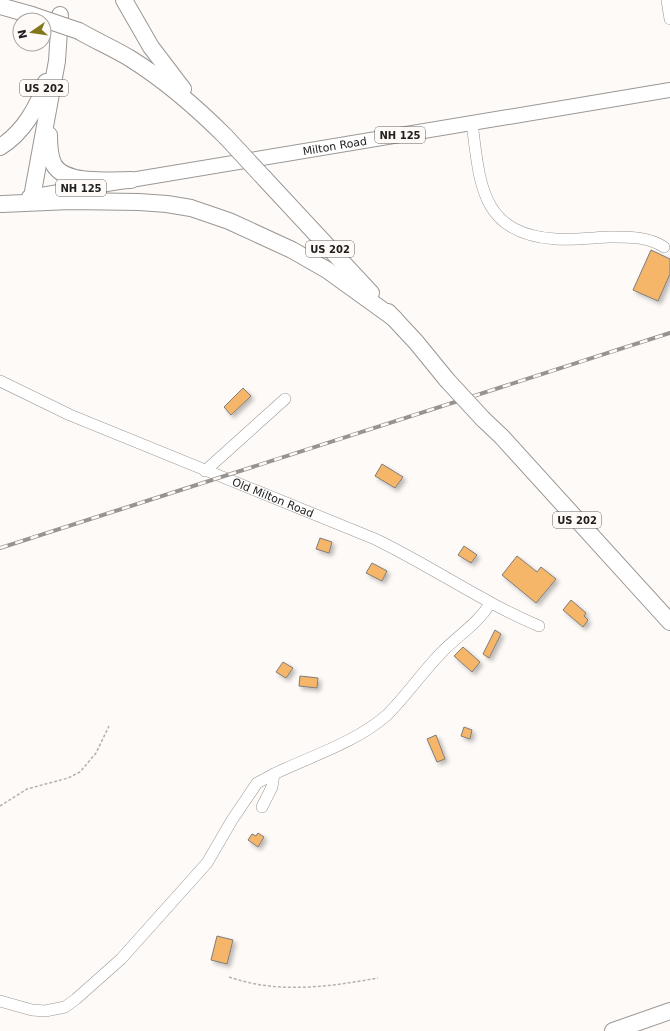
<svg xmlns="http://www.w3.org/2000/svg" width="670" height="1031" font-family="'DejaVu Sans',sans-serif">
	<defs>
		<filter id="shadow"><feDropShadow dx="3" dy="3" stdDeviation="2" flood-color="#0004"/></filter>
	</defs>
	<rect width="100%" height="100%" fill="#fefaf7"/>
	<g fill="#f5b669" stroke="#7f7c79" filter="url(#shadow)">
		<polygon points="651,250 670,259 670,274 658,301 633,290"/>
		<polygon points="243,388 251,396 231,415 224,407"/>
		<polygon points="382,464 403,477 395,488 375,476"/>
		<polygon points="320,538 332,542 329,553 316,549"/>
		<polygon points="464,546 477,555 471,563 458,555"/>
		<polygon points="517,556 537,572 541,567 556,579 536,603 502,575"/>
		<polygon points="372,563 387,571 382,581 366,573"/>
		<polygon points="571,600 586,613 584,616 588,620 583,627 563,610"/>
		<polygon points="495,630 501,634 489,658 483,654"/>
		<polygon points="463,647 480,662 472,672 454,656"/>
		<polygon points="283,662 293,668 286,678 276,672"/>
		<polygon points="300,676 318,678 317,688 299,686"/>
		<polygon points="464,727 472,730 470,739 461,736"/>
		<polygon points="436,735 445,759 437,762 427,739"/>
		<polygon points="258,833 264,837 258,847 248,840 252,834 256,836"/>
		<polygon points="217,936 233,940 227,964 211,960"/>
	</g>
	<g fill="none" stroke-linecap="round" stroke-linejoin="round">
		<g stroke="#9a9794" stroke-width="12">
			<g id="minor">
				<polyline points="667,0 670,19"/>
				<path d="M472,123C480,184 480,234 556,239C573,240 590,238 608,237C627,237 647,236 664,247"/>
				<path id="s1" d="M0,381L70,415L375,539C431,566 482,602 539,626"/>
				<polyline points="205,471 285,399"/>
				<path d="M262,807L272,787L274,774C311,756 355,743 387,715C407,695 423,671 443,651C460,634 477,624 490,604"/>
				<polyline points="0,1001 32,1010 45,1011 65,1007 76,999 121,959 207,863 232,820 257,783 274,774"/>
			</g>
		</g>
		<g stroke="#9a9794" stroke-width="16">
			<g id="major">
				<path id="s2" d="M29,197L670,90"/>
			</g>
		</g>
		<g stroke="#9a9794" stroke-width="18">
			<g id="highway">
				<polyline points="124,0 151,47 183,89"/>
				<polyline points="0,6 32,15"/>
				<path d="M79,31C96,41 115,49 131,59C166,81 197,108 226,137"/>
				<path d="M49,135C49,145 49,156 54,165C66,185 110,180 131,180"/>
				<path d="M0,147C23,133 38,107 46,82"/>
				<polyline points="264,178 371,293"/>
				<polyline points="32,197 57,61 60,15"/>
				<polyline points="2,204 70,201 139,202 167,204 191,208 229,221 292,250 327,270 395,319"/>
				<polyline points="388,312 416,342 447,380"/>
				<polyline points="483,419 502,437 670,622"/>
				<polyline points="613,1031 670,1011"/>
			</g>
		</g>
		<g stroke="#b5b1af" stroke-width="1.5" stroke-dasharray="3 2" stroke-linecap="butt">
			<polyline points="0,806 27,789 68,778 80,772 96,753 109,726"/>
			<path d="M229,977C278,994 328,987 378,978"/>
		</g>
		<use href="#minor" stroke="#fff" stroke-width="11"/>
		<use href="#major" stroke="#fff" stroke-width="14"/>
		<use href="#highway" stroke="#fff" stroke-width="16"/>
		<g stroke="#969391" stroke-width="4">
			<polyline id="rail" points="0,548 670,333"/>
		</g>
		<use href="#rail" stroke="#fefaf7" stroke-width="2.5" stroke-dasharray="8" stroke-linecap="butt"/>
		<g stroke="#9a9794" stroke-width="18" stroke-linecap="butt">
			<g id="highway-bridge">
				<polyline points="32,15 79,31"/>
				<polyline points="226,137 264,178"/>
				<polyline points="447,380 483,419"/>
			</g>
		</g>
		<use href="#highway-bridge" stroke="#fff" stroke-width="16"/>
	</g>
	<g text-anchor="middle" stroke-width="4" stroke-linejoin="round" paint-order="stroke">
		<g fill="#fefaf7" stroke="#646160" stroke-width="1">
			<rect x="20" y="80" width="48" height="16" rx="3"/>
			<rect x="375" y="127" width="50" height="16" rx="3"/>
			<rect x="56" y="180" width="50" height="16" rx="3"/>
			<rect x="306" y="241" width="48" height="16" rx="3"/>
			<rect x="553" y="512" width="48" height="16" rx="3"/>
		</g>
		<g font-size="10" font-weight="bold" fill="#22201f">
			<text x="44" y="92">US 202</text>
			<text x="400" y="139">NH 125</text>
			<text x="81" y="192">NH 125</text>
			<text x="330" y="253">US 202</text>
			<text x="577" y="524">US 202</text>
		</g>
		<g font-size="11" fill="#22201f" stroke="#fefaf7">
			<text dy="4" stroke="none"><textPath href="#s2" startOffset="310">Milton Road</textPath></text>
			<text dy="4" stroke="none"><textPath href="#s1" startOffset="297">Old Milton Road</textPath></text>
		</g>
	</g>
	<g transform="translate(32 32) rotate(257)"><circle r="19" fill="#fefaf7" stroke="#a6a3a1"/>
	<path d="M0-3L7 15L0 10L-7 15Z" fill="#83771b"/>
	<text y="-6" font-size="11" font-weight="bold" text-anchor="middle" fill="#22201f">N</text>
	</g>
</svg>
